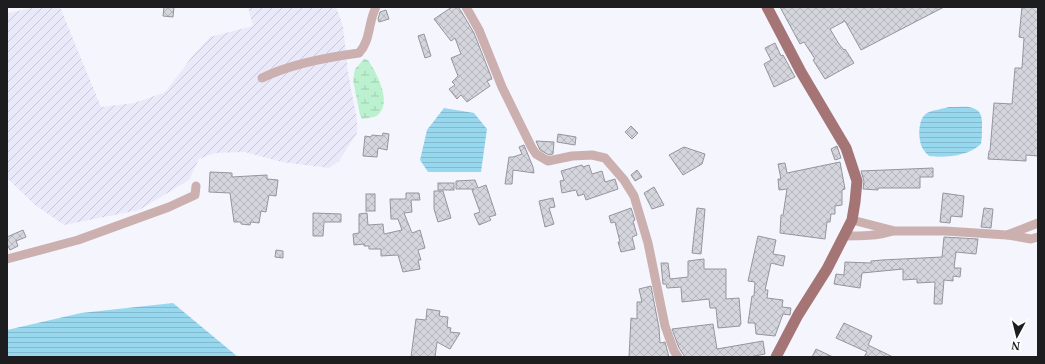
<svg xmlns="http://www.w3.org/2000/svg" width="1045" height="364" font-family="'Noto Serif',serif">
	<defs>
		<pattern id="industrial-furrows" width="10" height="10" patternUnits="userSpaceOnUse"><rect width="10" height="10" fill="#e9e9fa"/><path d="M-1 1l2-2M0 10L10 0M9 11l2-2" fill="none" stroke="#c7c7d6"/></pattern>
		<pattern id="wetland-marsh" width="20" height="14" patternUnits="userSpaceOnUse"><rect width="20" height="14" fill="#bcf1cf"/><path d="M1 5h8M5 5V1M11 12h8M15 12V8" fill="none" stroke="#a1ceb1"/></pattern>
		<pattern id="water-rules" width="6" height="5" patternUnits="userSpaceOnUse"><rect width="6" height="5" fill="#98d8ef"/><path d="M0 2.5h6" fill="none" stroke="#83b9cd"/></pattern>
		<pattern id="building-cross-hatch" width="8" height="8" patternUnits="userSpaceOnUse"><rect width="8" height="8" fill="#d5d5dd"/><path d="M0 0l8 8M0 8l8-8" fill="none" stroke="#b6b6bd"/></pattern>
	</defs>
	<rect width="100%" height="100%" fill="#f5f5fe"/>
	<polygon fill="url(#industrial-furrows)" points="32,7 60,7 101,107 134,103 163,93 167,90 194,54 210,37 253,26 248,7 336,7 343,26 348,73 357,120 357,133 339,161 329,168 282,162 245,152 215,153 199,159 189,180 139,210 64,225 35,205 7,178 7,12 8,13 27,9"/>
	<path fill="url(#wetland-marsh)" d="M364,59L368,60C376,72 393,102 378,115C374,118 367,118 362,119L360,115L353,80L355,69Z"/>
	<g fill="url(#water-rules)">
		<path d="M949,107C965,107 983,103 982,124C982,131 982,137 981,144C968,156 947,158 929,156C927,154 925,152 923,149C918,141 917,119 927,113C933,110 942,109 949,107Z"/>
		<polygon points="444,108 474,113 487,129 481,172 428,172 420,160 427,130"/>
		<polygon points="173,303 238,357 7,357 7,330 81,313"/>
	</g>
	<g fill="url(#building-cross-hatch)" stroke="#95959d">
		<polygon points="164,7 174,7 173,17 163,16"/>
		<polygon points="452,7 458,7 461,11 474,33 492,79 487,81 490,86 467,102 461,95 457,99 449,89 455,85 452,82 458,76 451,58 461,54 455,38 451,41 434,19"/>
		<polygon points="780,7 944,7 861,50 845,21 830,29 839,44 844,50 845,49 854,63 825,79 813,60 815,59 804,42 800,44"/>
		<polygon points="1022,7 1038,7 1038,156 1026,155 1026,161 988,159 989,151 990,151 994,103 1012,104 1015,68 1022,68 1024,38 1019,37"/>
		<polygon points="386,10 389,19 379,22 378,19 380,12"/>
		<polygon points="424,34 431,56 425,58 418,36"/>
		<polygon points="775,43 781,56 783,55 795,77 774,87 764,64 771,60 765,48"/>
		<polygon points="631,126 638,133 632,139 625,132"/>
		<polygon points="383,133 389,134 387,150 378,148 377,157 363,156 365,136 371,137 372,135 382,136"/>
		<polygon points="558,134 576,137 575,145 557,142"/>
		<polygon points="536,141 554,142 553,154 549,155 540,150"/>
		<polygon points="524,145 533,167 534,173 513,170 512,184 505,184 509,157 513,157 522,154 519,147"/>
		<polygon points="837,146 841,158 835,160 831,149"/>
		<polygon points="684,147 705,154 702,164 683,175 669,155"/>
		<polygon points="840,162 845,189 842,190 842,205 835,206 835,214 831,214 830,222 827,222 825,239 780,233 781,215 783,215 787,189 779,190 778,179 781,179 778,164 785,163 787,173"/>
		<polygon points="582,165 583,167 589,165 592,174 602,171 605,182 615,179 618,189 586,200 584,194 578,196 576,190 562,193 560,181 564,180 561,171"/>
		<polygon points="933,168 933,177 920,177 920,188 878,188 878,190 863,189 864,181 861,171"/>
		<polygon points="637,170 642,177 635,181 631,175"/>
		<polygon points="210,172 232,173 232,177 267,175 267,179 278,180 276,196 269,195 266,212 261,211 259,223 251,222 250,225 241,224 241,222 234,222 230,193 209,192"/>
		<polygon points="475,180 478,188 486,185 496,215 489,217 491,220 479,225 474,214 480,212 472,190 474,189 456,189 456,181"/>
		<rect x="438" y="183" width="16" height="7"/>
		<polygon points="654,187 664,205 652,209 644,193"/>
		<polygon points="434,191 443,191 451,218 438,222 434,209"/>
		<polygon points="406,193 419,193 420,200 411,200 412,212 404,213 412,233 420,230 425,248 418,250 421,260 418,260 420,269 403,272 398,255 381,256 381,249 369,249 369,246 364,246 364,244 354,245 353,234 359,233 359,214 367,213 368,225 383,224 384,234 402,230 398,219 391,219 390,199 406,199"/>
		<polygon points="943,193 964,196 962,217 951,216 950,223 940,222"/>
		<rect x="366" y="194" width="9" height="17"/>
		<polygon points="553,198 555,207 549,208 554,224 545,227 539,201"/>
		<polygon points="631,208 635,220 633,221 637,235 632,237 635,249 621,252 618,242 620,242 615,222 611,223 609,216"/>
		<polygon points="697,208 705,209 701,254 692,253"/>
		<polygon points="984,208 993,209 991,228 981,227"/>
		<polygon points="313,213 341,214 341,222 324,222 323,236 313,236"/>
		<polygon points="23,230 26,237 16,241 18,246 10,250 7,244 7,237"/>
		<polygon points="758,236 776,240 773,254 785,256 783,266 771,263 765,290 768,290 767,298 783,300 782,307 791,308 790,315 783,314 775,336 756,334 755,323 748,323 752,296 754,296 755,282 748,281"/>
		<polygon points="944,237 978,239 976,254 956,252 954,268 961,268 960,277 953,276 953,281 944,280 942,304 934,304 935,282 917,283 917,279 903,280 903,269 862,273 860,288 834,284 836,274 844,275 845,262 871,263 871,261 882,260 942,257"/>
		<polygon points="276,250 283,251 283,258 275,257"/>
		<polygon points="704,259 704,269 726,269 726,299 739,298 741,324 740,324 740,326 718,328 716,308 710,308 709,299 682,302 681,287 667,288 666,284 663,284 661,263 668,263 670,279 688,277 688,261"/>
		<polygon points="651,286 659,328 660,343 665,342 669,357 629,357 631,318 637,319 637,302 642,302 639,289"/>
		<polygon points="427,309 440,311 439,316 448,317 447,327 451,328 450,332 460,333 450,349 437,342 435,357 411,357 416,319 426,320"/>
		<polygon points="844,323 872,336 868,345 893,357 864,357 867,352 836,338"/>
		<polygon points="713,324 717,349 763,341 765,354 749,357 685,357 679,348 672,329"/>
		<polygon points="816,349 833,357 812,357"/>
	</g>
	<g fill="none" stroke-linecap="round" stroke-linejoin="round">
		<g stroke="#ccb0af" stroke-width="9">
			<polyline points="466,7 479,30 502,87 532,148 536,154 548,161 572,156 592,155 605,158 624,180 634,196 648,243 665,326 674,351 678,357"/>
			<path d="M262,78C288,65 329,57 359,53C371,40 368,22 376,7"/>
			<polyline points="852,220 895,231 945,231 1007,235 1038,223"/>
			<polyline points="1008,235 1031,239 1038,237"/>
			<path d="M844,236C861,236 877,236 893,231"/>
			<polyline points="7,259 78,240 169,207 195,195 196,186"/>
		</g>
		<polyline stroke="#a57474" stroke-width="11" points="767,7 801,72 846,148 857,181 855,202 852,220 827,269 798,315 776,357"/>
	</g>
	<rect width="1045" height="364" fill="none" stroke="#1d1d20" stroke-width="16"/>
	<g transform="translate(1017 336) rotate(187)" stroke="#ffffff" stroke-width="3" paint-order="stroke">
	<path d="M0-3L7 15L0 10L-7 15Z" fill="#1d1d20"/>
	<text y="-6" font-size="11" font-weight="bold" text-anchor="middle" fill="#1d1d20">N</text>
	</g>
</svg>
